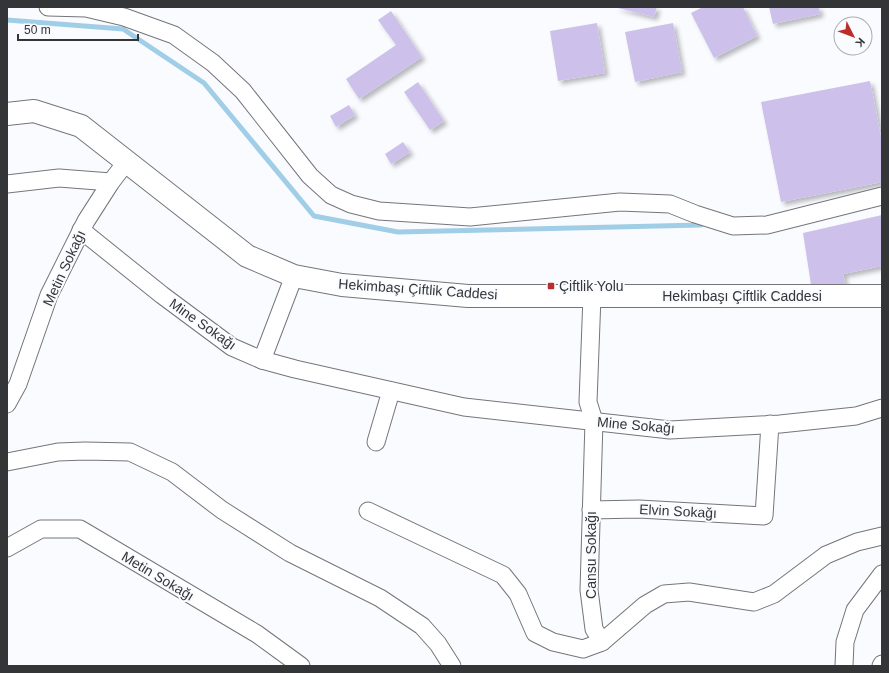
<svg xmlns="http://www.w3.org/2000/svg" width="889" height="673" font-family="Arial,sans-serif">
	<defs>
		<filter id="shadow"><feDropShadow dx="3.5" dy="3.5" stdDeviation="2" flood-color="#0004"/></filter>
	</defs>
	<rect width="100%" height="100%" fill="#fafbff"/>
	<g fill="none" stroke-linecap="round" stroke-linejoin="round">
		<polyline stroke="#a0cee6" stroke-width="5" points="7,20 123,29 204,83 314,216 398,232 701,225"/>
	</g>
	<g fill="#cdc1eb" filter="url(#shadow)">
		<polygon points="614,7 657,7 654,17"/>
		<polygon points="703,7 743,7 757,36 714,58 691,13"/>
		<polygon points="769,7 819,7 820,14 773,24"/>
		<polygon points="391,11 422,57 359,99 346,79 396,45 378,20"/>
		<polygon points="597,23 605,73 558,81 550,31"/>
		<polygon points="673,23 682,72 635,82 625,32"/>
		<polygon points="870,81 882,142 882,182 781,202 761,102"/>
		<polygon points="418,82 444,121 430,130 404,92"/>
		<polygon points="349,105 355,115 336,127 330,116"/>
		<polygon points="403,142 410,152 391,164 385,154"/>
		<polygon points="882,215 882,266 843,274 846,287 812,291 803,233"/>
	</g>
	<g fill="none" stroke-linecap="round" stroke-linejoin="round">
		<g stroke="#75767a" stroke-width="19">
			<g id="street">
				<polyline points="48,7 86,8 124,17 174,35 213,63 243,91 310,176 331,195 351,204 379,211 470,217 620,202 670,204 695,214 733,226 767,225 882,196"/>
				<polyline points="7,184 59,178 111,182"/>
				<polyline points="81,230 162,295 232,347 262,360 295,369 464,407 670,430 780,424 856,416 882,408"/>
				<polyline points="592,296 588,402 594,421 589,590 594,629 602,642 645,605 664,594 689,592 754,602 774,594 826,555 857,542 882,536"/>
				<polyline points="262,360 294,276"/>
				<polyline points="7,404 18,384 49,295 86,221 111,182 127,161"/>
				<polyline points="376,442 391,391"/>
				<polyline points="7,462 58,452 85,451 130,452 172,472 222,510 290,553 380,598 422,626 438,644 452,666"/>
				<polyline points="591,510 639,509 764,516 770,424"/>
				<polyline points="368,511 503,575 518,594 535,633 553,642 583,649 602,642"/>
				<polyline points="7,548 41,529 80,529 257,634 301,666"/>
				<polyline points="844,666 845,642 855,610 882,574"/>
				<polyline points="881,666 882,664"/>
			</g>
		</g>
		<g stroke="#75767a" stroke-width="24">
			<polyline id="primary" points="7,114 34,111 81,126 247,256 294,276 342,285 468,296 882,296"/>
		</g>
		<use href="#street" stroke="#fff" stroke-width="17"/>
		<use href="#primary" stroke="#fff" stroke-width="22"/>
	</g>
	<rect fill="#bb2c2a" stroke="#fafbff" stroke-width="1.5" x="547" y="282" width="8" height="8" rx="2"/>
	<g text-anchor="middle" stroke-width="4" stroke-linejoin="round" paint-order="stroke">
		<g font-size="14" fill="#343536" stroke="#fafbff">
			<text transform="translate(64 268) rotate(-65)" y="5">Metin Sokağı</text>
			<text transform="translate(418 289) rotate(4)" y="5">Hekimbaşı Çiftlik Caddesi</text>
			<text x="742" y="301">Hekimbaşı Çiftlik Caddesi</text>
			<text transform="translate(203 324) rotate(35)" y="5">Mine Sokağı</text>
			<text transform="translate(636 425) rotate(5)" y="5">Mine Sokağı</text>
			<text transform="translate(678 511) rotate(3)" y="5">Elvin Sokağı</text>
			<text transform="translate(591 555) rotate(-90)" y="5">Cansu Sokağı</text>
			<text transform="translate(158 576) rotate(31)" y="5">Metin Sokağı</text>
		</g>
		<g font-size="14" fill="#343536" stroke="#fafbff" text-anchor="start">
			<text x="559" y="291">Çiftlik Yolu</text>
		</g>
	</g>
	<rect width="889" height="673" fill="none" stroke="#343536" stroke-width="16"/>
	<g transform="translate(853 36) rotate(132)"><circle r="19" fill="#fafbff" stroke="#abacaf"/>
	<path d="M0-3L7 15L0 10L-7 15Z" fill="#bb2c2a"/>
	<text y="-6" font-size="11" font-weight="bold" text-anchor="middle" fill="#343536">K</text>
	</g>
	<path d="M18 34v6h120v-6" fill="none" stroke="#343536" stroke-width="2"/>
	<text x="24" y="34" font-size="12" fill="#343536" stroke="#fafbff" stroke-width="3" paint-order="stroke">50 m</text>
</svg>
